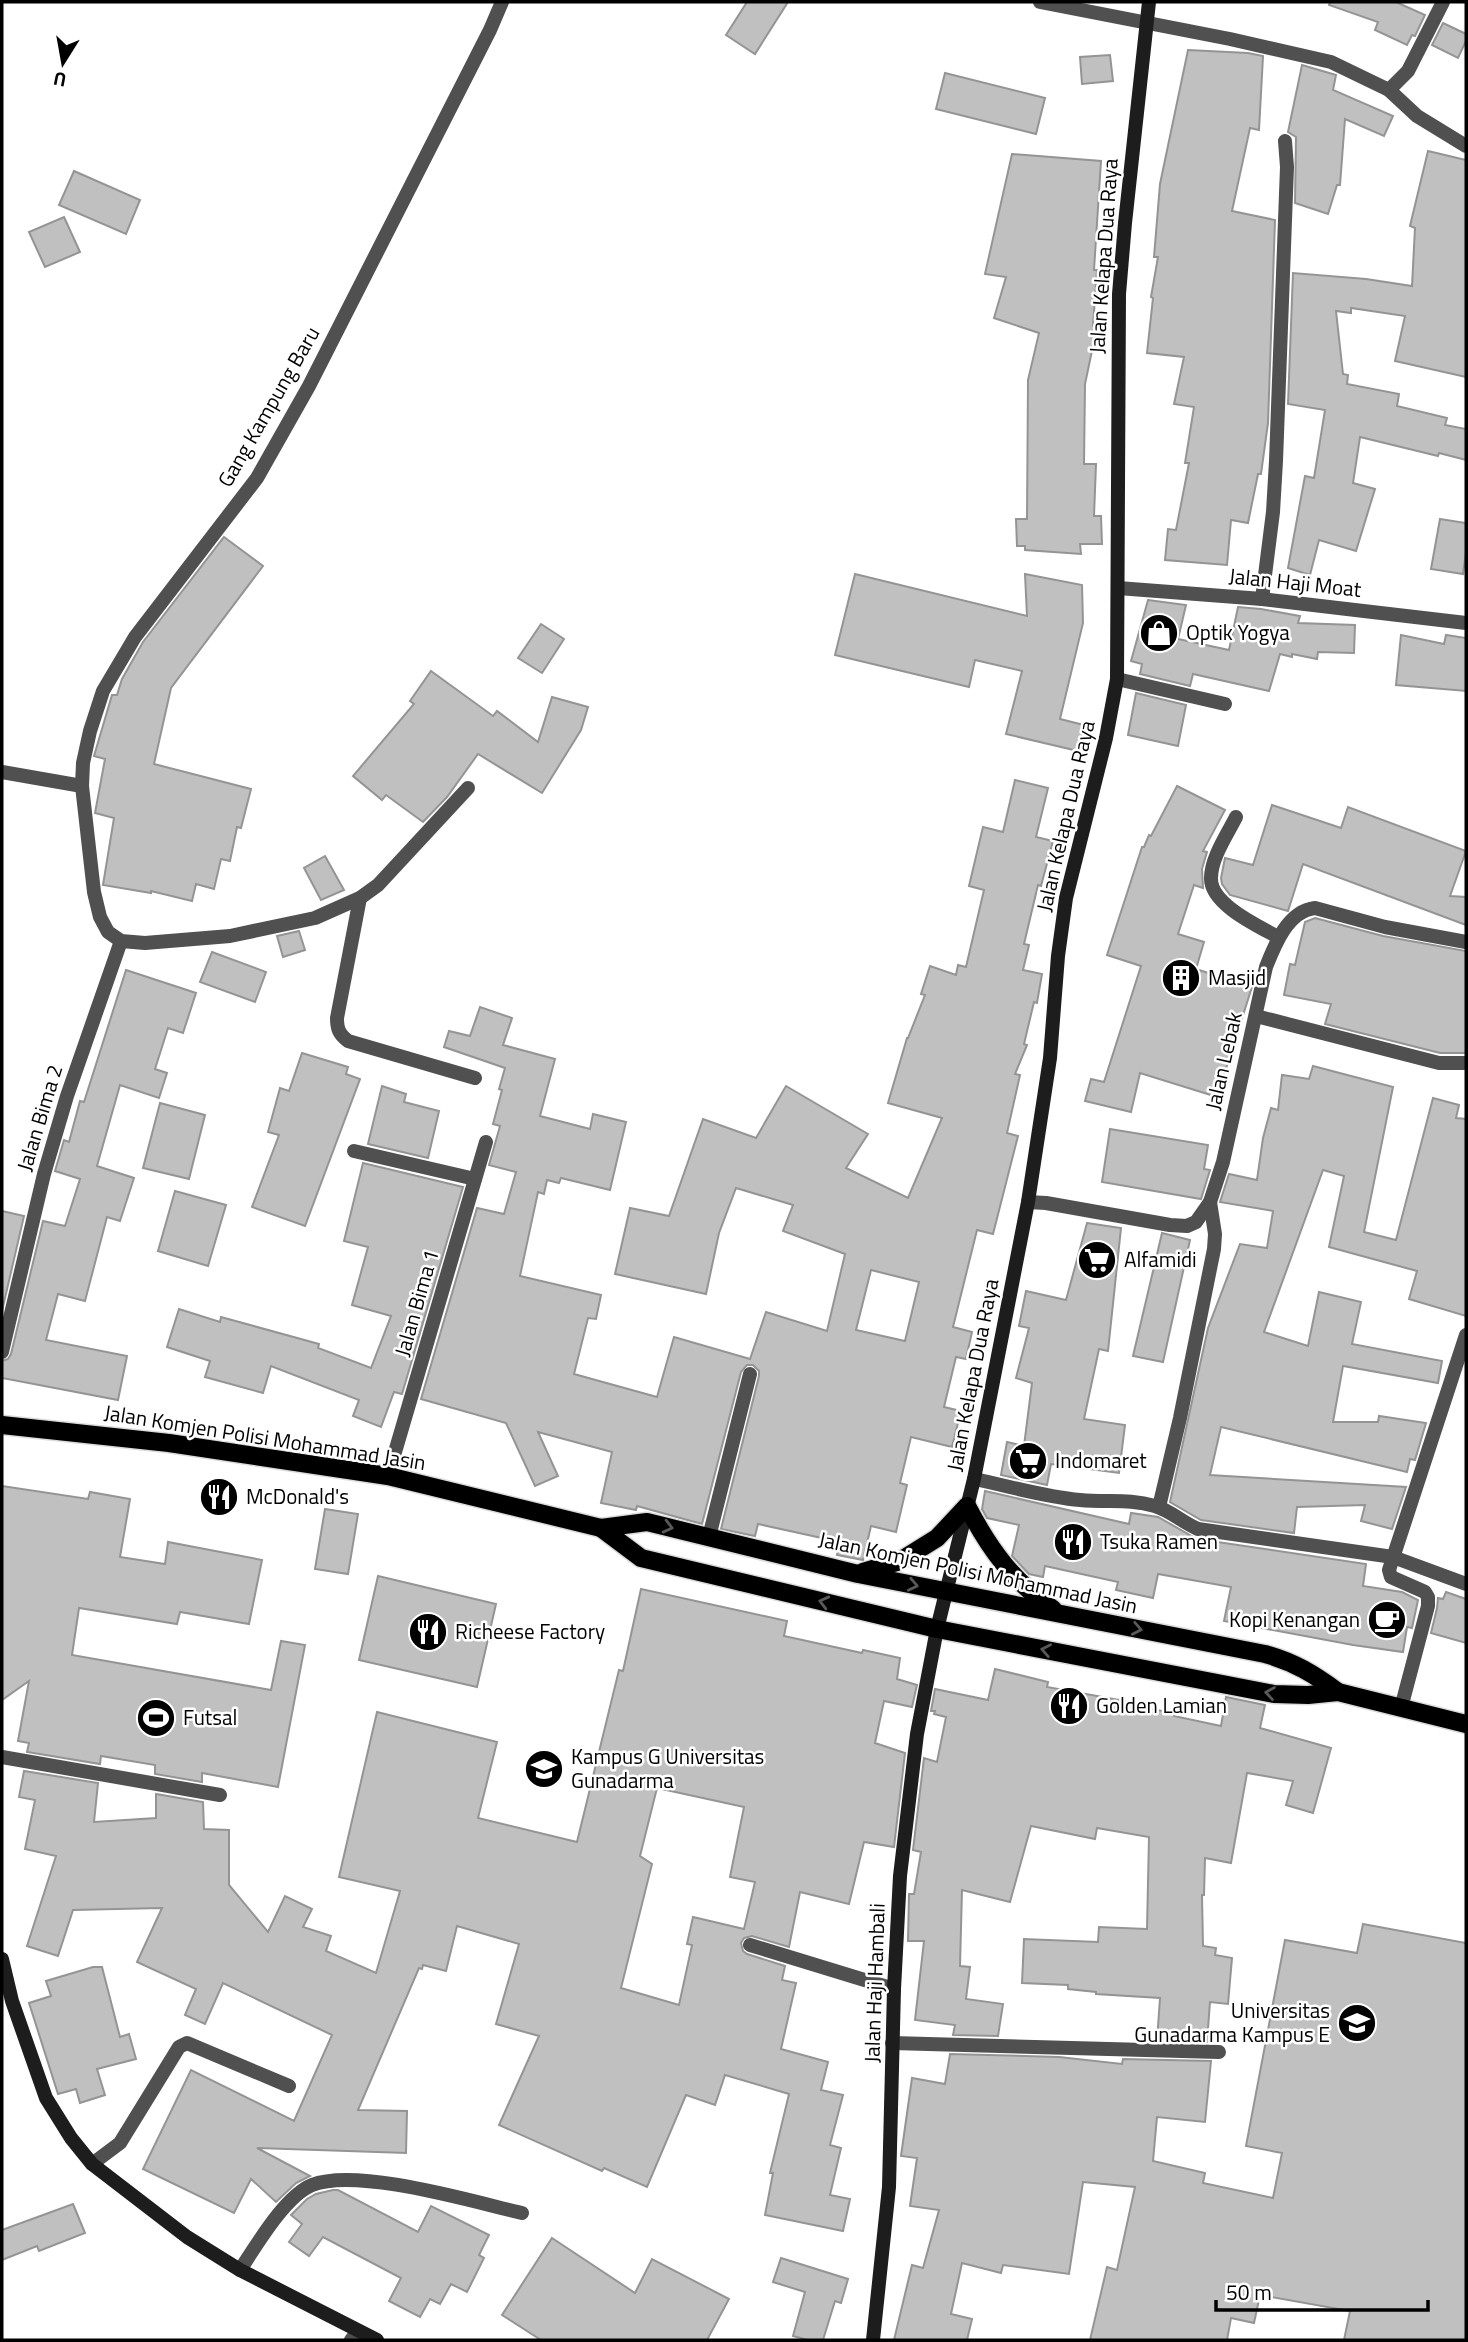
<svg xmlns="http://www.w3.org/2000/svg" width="1468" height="2342" font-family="'Titillium Web',sans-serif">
	<rect width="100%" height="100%" fill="#fff"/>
	<g fill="#c0c0c0" stroke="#949494" stroke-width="2" fill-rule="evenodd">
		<polygon points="747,2 788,2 755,54 726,35"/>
		<polygon points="1330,2 1396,2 1425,15 1415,36 1412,35 1407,45 1375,30 1378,22 1329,5"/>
		<polygon points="1443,23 1466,34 1466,41 1458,58 1432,45"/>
		<polygon points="1188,50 1248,53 1263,56 1259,130 1250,128 1232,211 1275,220 1268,423 1261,474 1258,474 1248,523 1231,520 1227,565 1165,560 1168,529 1176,530 1189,463 1185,463 1194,407 1174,404 1184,357 1147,353 1153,298 1151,297 1158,257 1154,257 1160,184"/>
		<polygon points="1110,55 1113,81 1082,84 1080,57"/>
		<polygon points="1302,65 1336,75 1333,90 1393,116 1384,136 1345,119 1340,185 1337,185 1328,214 1295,203 1296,137 1288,132"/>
		<polygon points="945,73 1045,98 1036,134 936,109"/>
		<polygon points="1428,151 1466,160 1466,377 1395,361 1405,316 1351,308 1351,313 1336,311 1343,374 1348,375 1347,384 1399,394 1397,406 1447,418 1445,425 1466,429 1466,460 1439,453 1438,456 1360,437 1353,483 1375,489 1356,551 1319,540 1310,575 1288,568 1305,476 1314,478 1325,410 1288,404 1293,273 1366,279 1412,286 1415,228 1410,226"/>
		<polygon points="1012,154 1101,161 1094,270 1097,270 1093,326 1097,327 1085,384 1084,464 1096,464 1094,516 1101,516 1102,544 1080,544 1081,554 1025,550 1025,546 1017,546 1016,519 1027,519 1028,380 1039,333 994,318 1006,277 985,274"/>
		<polygon points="74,171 140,200 126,234 59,205"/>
		<polygon points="64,217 80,252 45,267 29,232"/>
		<polygon points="1440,519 1466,523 1466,552 1463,574 1431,569"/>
		<polygon points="224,537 263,566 171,688 154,764 251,789 241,828 237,827 230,861 221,859 214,889 196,884 192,901 151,891 151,893 103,885 114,818 95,813 105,759 94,756 112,695 117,695 122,679 143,642"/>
		<polygon points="855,574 1027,616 1025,574 1082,585 1083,623 1060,719 1084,725 1078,751 1006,734 1022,671 975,660 969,687 835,655"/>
		<polygon points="1148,600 1186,605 1178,639 1229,650 1238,607 1261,609 1300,616 1298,623 1355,625 1354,653 1318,652 1317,659 1292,654 1292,657 1280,654 1269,691 1193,674 1190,686 1140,674 1142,664 1131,661"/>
		<polygon points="541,624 564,639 542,673 518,658"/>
		<polygon points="1401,635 1444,644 1446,635 1466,638 1466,691 1396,685"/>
		<polygon points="431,671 493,716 497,711 538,742 552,697 588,707 581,730 542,793 478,754 447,797 423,822 386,795 382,800 353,776 414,704 410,701"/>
		<polygon points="1136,693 1186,705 1178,746 1128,735"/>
		<path d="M1015,780L1048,788L1036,837L1053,841L1041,886L1038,885L1024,944L1029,945L1023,970L1042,974L1037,1003L1034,1002L1024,1044L1027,1045L1015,1074L1020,1075L1007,1133L1018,1136L993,1234L977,1230L953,1327L972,1332L966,1359L956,1357L944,1407L961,1411L952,1447L911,1437L900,1483L907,1485L896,1532L871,1526L863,1560L837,1555L840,1542L758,1524L755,1536L721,1529L759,1376V1371L753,1365H747L741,1372L702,1524L637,1506L636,1510L601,1503L612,1452L538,1432L558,1476L535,1486L506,1423L421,1399L477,1208L504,1214L516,1172L489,1165L500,1126L493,1124L502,1090L499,1089L505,1068L444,1047L449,1031L470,1036L480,1007L512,1018L503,1045L555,1059L540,1116L590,1129L593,1114L626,1122L610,1190L561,1178L559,1183L547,1180L544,1194L538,1192L520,1276L601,1295L596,1319L588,1318L574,1374L657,1397L674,1337L750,1359L766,1312L827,1331L845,1254L783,1231L793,1205L736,1188L719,1233L706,1294L615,1274L630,1208L669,1216L703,1119L756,1138L786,1086L868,1134L846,1168L908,1198L942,1118L888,1103L907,1038H908L925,995L921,994L930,966L956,975L958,965L966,967L984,890L969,886L983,827L1003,832ZM871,1270L919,1282L905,1341L856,1330Z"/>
		<polygon points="1177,786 1225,810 1203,851 1207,852 1202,869 1203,888 1194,885 1178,934 1204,942 1196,969 1252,987 1217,1097 1140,1073 1131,1112 1085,1101 1091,1079 1104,1082 1141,966 1107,955 1142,847 1144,847 1149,835 1151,836"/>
		<polygon points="1272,805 1341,828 1348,807 1466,851 1450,896 1466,897 1466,925 1303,864 1288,911 1230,895 1222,884 1221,878 1225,858 1253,865"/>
		<polygon points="325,856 344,890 321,900 304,868"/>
		<polygon points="1315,918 1383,936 1466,951 1466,1053 1440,1053 1325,1024 1331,1004 1284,995 1290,964 1295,965 1305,922"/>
		<polygon points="299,931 305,950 283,957 277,936"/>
		<polygon points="212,952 266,972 255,1002 200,982"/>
		<polygon points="126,970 196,993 183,1033 168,1028 155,1069 167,1073 159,1098 120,1085 97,1166 134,1178 120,1221 107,1217 85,1301 58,1294 46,1340 127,1356 118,1400 2,1378 2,1361 8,1359 11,1354 43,1221 65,1226 80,1179 55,1171 64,1140 69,1142 80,1101 84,1102"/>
		<polygon points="302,1053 348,1067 346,1074 360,1079 305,1226 252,1207 279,1135 268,1132 280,1088 289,1091"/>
		<polygon points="1313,1066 1393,1087 1364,1232 1396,1240 1433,1098 1459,1105 1456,1118 1466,1119 1466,1316 1409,1299 1417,1271 1329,1247 1344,1176 1323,1170 1264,1332 1308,1346 1319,1292 1361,1302 1352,1344 1442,1361 1438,1383 1343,1366 1333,1422 1378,1422 1379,1416 1426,1423 1415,1460 1410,1459 1407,1472 1221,1427 1210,1475 1406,1487 1392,1529 1361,1521 1365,1505 1297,1507 1294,1533 1201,1520 1170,1502 1208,1328 1240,1244 1267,1248 1273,1211 1220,1202 1229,1174 1257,1180 1263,1138 1271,1108 1278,1110 1282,1075 1309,1079"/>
		<polygon points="382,1086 406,1094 404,1102 439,1111 428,1158 368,1144"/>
		<polygon points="160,1103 205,1115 189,1179 143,1168"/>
		<polygon points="1110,1129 1208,1145 1204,1169 1210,1170 1201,1199 1102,1182"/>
		<polygon points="363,1163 463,1187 402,1394 394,1392 381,1427 353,1416 359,1400 271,1366 263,1393 205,1377 210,1361 167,1347 179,1309 220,1322 221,1317 319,1344 318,1348 371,1368 391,1316 352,1305 368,1247 344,1241"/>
		<polygon points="175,1191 226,1205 208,1266 158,1251"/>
		<polygon points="2,1211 24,1216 2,1311"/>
		<polygon points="1087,1223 1121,1228 1108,1351 1099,1349 1084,1419 1125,1425 1119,1473 1051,1464 1047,1485 1001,1475 1007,1442 1024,1446 1032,1383 1016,1378 1029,1328 1019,1326 1026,1291 1066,1300"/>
		<polygon points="1162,1233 1190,1240 1163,1362 1133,1356"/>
		<polygon points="2,1486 88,1499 90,1492 130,1499 120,1557 165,1564 168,1542 262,1560 249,1624 180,1612 177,1624 79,1608 72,1655 271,1690 281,1641 305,1645 278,1787 202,1773 202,1782 155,1774 155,1765 101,1756 100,1764 27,1752 29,1743 18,1741 29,1681 2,1700"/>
		<polygon points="985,1491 1129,1524 1131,1513 1158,1517 1197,1539 1366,1564 1363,1586 1402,1592 1418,1600 1412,1628 1407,1627 1403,1652 1353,1645 1224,1621 1231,1587 1158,1574 1153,1598 1116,1590 1118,1582 1045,1566 1043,1577 1029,1574 1012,1556 1019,1525 987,1518 982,1509"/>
		<polygon points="325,1509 358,1514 348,1574 315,1569"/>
		<polygon points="378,1576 496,1604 477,1687 359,1660"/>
		<path d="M641,1589L787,1621L784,1636L862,1653L863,1650L900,1658L897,1679L917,1685L912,1707L884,1701L875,1743L905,1753L894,1847L864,1842L849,1904L800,1892L789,1947L752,1936L744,1938L741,1943L743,1951L747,1954L785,1966L782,1980L796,1983L781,2049L828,2062L821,2090L843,2095L830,2145L841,2148L830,2195L850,2199L843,2231L765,2215L773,2173H770L789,2094L725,2075L715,2105L686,2095L647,2187L604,2168L602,2171L499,2125L539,2036L496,2024L519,1944L457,1926L446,1971L423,1965L422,1969L419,1968L358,2110L407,2111L406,2153L257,2148L310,2176L296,2183L276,2202L251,2179L234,2213L143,2169L191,2070L294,2121L332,2035L223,1983L205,2024L185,2015L196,1989L137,1962L162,1908L73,1910L58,1956L27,1946L56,1856L25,1849L35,1800L19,1797L24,1771L98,1783L94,1822L156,1818V1794L203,1802L204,1829L229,1830V1885L268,1932L285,1896L312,1909L303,1927L331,1936L326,1951L376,1973L400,1891L339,1877L377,1712L497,1742L478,1818L577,1842L619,1670L623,1671ZM657,1788L744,1807L730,1877L755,1882L744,1929L693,1917L687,1944L692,1945L679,2005L621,1988L652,1864L640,1856Z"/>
		<polygon points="1446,1592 1466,1599 1466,1643 1431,1633 1437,1608 1438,1598 1443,1599"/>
		<polygon points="995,1669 1048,1682 1047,1687 1125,1701 1124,1704 1174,1713 1174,1716 1221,1726 1226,1697 1265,1705 1260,1728 1331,1748 1313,1813 1286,1805 1293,1781 1247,1773 1231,1863 1205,1858 1204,1895 1202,1895 1203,1946 1216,1948 1215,1955 1232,1958 1228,2004 1210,2002 1207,2042 1157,2041 1160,1998 1096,1994 1096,1992 1068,1989 1068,1985 1022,1983 1024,1939 1098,1942 1099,1927 1147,1929 1149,1837 1097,1828 1095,1839 1031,1826 1010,1902 962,1890 960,1966 970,1967 966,1999 1003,2004 998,2036 953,2035 955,2025 915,2020 924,1941 908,1941 909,1894 914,1894 921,1852 913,1850 924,1758 937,1762 946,1717 934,1714 935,1711 931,1711 935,1689 988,1700"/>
		<polygon points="1363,1924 1466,1943 1466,2340 1344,2340 1350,2311 1260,2295 1254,2323 1231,2318 1227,2340 1090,2340 1107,2267 1117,2270 1135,2187 1083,2182 1069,2274 1003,2265 1001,2273 962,2263 951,2314 972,2319 967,2340 894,2340 912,2265 923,2268 939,2210 910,2206 917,2158 901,2156 912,2078 945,2084 950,2054 1059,2057 1122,2064 1123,2059 1211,2061 1205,2122 1157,2117 1153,2161 1205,2173 1203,2183 1273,2198 1282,2153 1246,2146 1285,1940 1357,1953"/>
		<polygon points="93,1967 102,1967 120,2037 129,2034 136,2059 97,2069 105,2095 80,2103 76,2089 58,2094 29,2003 51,1996 46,1981"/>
		<polygon points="333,2190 338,2190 418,2232 431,2206 489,2235 479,2255 484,2258 467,2292 451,2284 440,2304 430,2299 420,2317 389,2301 401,2278 323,2237 309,2256 289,2242 302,2224 291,2215 307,2199 316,2194"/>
		<polygon points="73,2204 85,2233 39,2251 37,2246 2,2260 2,2230"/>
		<polygon points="552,2238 635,2293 652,2259 729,2299 707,2340 541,2340 502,2315"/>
		<polygon points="781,2258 848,2279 841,2303 835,2301 823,2340 808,2340 793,2336 805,2292 773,2282"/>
	</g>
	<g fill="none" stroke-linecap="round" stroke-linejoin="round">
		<g stroke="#dbdbdb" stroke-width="21">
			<g id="primary">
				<path d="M2,1425L169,1443L388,1476L601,1528L647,1522L858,1574L1265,1654C1294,1662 1314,1674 1338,1692"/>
				<polyline points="601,1528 641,1558 937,1629 1274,1694 1308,1695 1338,1692 1466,1724"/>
				<path d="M863,1572L900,1561L937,1538L967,1506C990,1550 1012,1580 1053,1609"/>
			</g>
		</g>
		<g stroke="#505050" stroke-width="14">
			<polyline points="1040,2 1230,39 1331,62 1389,90 1417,116 1466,146"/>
			<polyline points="1389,90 1408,71 1443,2"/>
			<polyline points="1118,588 1262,599 1466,623"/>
			<polyline points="1262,599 1273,512 1276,461 1287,167 1285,141"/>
			<polyline points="1117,679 1225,704"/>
			<polyline points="2,772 82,786"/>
			<polyline points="468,788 378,885 360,898 315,918 230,936 145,943 121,941 108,932 100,917 94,892 82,786 83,763 90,731 103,691 135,637 257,478 309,386 490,30 502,2"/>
			<path d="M1236,817C1227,835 1211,858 1211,878C1210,904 1258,926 1278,937"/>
			<path d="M360,898L337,1018C337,1029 339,1034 348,1041L475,1078"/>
			<polyline points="1256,1016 1439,1063 1466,1063"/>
			<polyline points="354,1151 475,1179"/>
			<path d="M1028,1202L1046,1203L1170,1225L1187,1226L1196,1222L1210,1202L1223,1162L1266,967C1275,944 1288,911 1315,908L1385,927L1466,942"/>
			<polyline points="2,1352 44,1174 67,1096 121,941"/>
			<polyline points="388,1476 486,1142"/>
			<path d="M974,1479C1009,1486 1045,1497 1080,1500C1107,1503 1128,1498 1155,1506C1171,1511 1182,1522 1198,1529L1393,1557L1466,1584"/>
			<polyline points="1159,1507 1180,1418 1214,1249 1215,1234 1210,1202"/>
			<polyline points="709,1537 750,1374"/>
			<polyline points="1401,1708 1428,1606 1428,1597 1425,1592 1391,1577 1389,1570 1466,1335"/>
			<polyline points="2,1757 220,1795"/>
			<polyline points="750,1945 894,1989"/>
			<polyline points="892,2043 1219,2052"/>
			<polyline points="92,2164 120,2143 179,2047 187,2043 289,2086"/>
			<path d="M240,2270C256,2246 285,2196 312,2185C357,2167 474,2202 522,2213"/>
			<polyline points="351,2340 358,2331"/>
		</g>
		<g stroke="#1d1d1d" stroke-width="14">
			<polyline points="2,1959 12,2001 46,2098 71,2138 92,2164 187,2237 240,2270 377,2340"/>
			<polyline points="873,2340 889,2187 894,1989 900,1876 917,1734 937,1629 974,1479 1028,1202 1050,1058 1058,956 1066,898 1106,738 1117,679 1119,294 1125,223 1149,2"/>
		</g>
		<use href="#primary" stroke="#000" stroke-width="18"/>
	</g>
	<defs><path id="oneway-chevron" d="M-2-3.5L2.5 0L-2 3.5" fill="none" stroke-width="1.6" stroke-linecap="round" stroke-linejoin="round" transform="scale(1.75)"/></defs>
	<g stroke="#595959">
		<use href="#oneway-chevron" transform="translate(668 1527) rotate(14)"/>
		<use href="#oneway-chevron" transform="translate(913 1585) rotate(12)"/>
		<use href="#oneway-chevron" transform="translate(824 1602) rotate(-166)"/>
		<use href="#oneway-chevron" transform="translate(1137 1629) rotate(11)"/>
		<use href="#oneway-chevron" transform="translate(1046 1650) rotate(-169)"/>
		<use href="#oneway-chevron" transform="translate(1270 1693) rotate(-171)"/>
	</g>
	<defs>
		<g id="shop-disc" transform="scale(2.0125)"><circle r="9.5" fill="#000" stroke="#fff"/><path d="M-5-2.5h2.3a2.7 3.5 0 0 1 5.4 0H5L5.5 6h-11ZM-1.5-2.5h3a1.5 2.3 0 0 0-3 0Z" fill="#fff"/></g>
		<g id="building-disc" transform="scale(2.0125)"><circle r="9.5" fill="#000" stroke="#fff"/><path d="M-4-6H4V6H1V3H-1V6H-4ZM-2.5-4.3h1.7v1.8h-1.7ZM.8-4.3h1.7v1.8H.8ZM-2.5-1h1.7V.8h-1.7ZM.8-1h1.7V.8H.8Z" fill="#fff"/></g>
		<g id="supermarket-disc" transform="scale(2.0125)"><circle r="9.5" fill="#000" stroke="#fff"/><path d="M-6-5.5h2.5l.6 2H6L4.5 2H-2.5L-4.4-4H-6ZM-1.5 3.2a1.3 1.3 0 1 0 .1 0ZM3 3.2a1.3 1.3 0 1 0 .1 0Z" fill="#fff"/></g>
		<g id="restaurant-disc" transform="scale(2.0125)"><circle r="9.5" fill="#000" stroke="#fff"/><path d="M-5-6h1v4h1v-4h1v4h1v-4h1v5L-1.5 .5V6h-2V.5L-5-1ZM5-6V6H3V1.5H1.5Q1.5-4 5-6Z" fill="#fff"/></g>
		<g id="cafe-disc" transform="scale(2.0125)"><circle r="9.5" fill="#000" stroke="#fff"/><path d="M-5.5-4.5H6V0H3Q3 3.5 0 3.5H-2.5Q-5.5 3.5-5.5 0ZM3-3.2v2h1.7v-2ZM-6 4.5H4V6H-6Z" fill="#fff"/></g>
		<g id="stadium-disc" transform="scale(2.0125)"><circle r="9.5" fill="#000" stroke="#fff"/><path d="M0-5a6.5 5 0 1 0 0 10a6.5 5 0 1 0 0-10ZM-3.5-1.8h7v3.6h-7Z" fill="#fff"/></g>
		<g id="university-disc" transform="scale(2.0125)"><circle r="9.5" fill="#000" stroke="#fff"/><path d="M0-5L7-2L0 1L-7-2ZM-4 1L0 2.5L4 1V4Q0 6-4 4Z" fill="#fff"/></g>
	</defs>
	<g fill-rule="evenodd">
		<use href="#shop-disc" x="1159" y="633"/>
		<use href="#building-disc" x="1181" y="978"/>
		<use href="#supermarket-disc" x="1097" y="1260"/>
		<use href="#supermarket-disc" x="1028" y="1461"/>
		<use href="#restaurant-disc" x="219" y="1497"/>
		<use href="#restaurant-disc" x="1073" y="1542"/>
		<use href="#cafe-disc" x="1387" y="1620"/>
		<use href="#restaurant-disc" x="428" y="1632"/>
		<use href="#restaurant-disc" x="1069" y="1706"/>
		<use href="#stadium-disc" x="156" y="1718"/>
		<use href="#university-disc" x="544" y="1769"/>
		<use href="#university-disc" x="1357" y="2023"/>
	</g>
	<g text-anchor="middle" stroke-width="5" stroke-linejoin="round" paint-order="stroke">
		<g font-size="21" fill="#000" stroke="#fff">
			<text transform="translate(1104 256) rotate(-86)" y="7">Jalan Kelapa Dua Raya</text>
			<text transform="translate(269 407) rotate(-60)" y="7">Gang Kampung Baru</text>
			<text transform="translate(1295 583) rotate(6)" y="7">Jalan Haji Moat</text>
			<text transform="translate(1066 816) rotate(-77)" y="7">Jalan Kelapa Dua Raya</text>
			<text transform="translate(1224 1061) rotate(-77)" y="7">Jalan Lebak</text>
			<text transform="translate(40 1118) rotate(-73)" y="7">Jalan Bima 2</text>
			<text transform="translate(417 1303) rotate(-74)" y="7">Jalan Bima 1</text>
			<text transform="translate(973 1375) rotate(-79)" y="7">Jalan Kelapa Dua Raya</text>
			<text transform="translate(265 1438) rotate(9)" y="7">Jalan Komjen Polisi Mohammad Jasin</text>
			<text transform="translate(978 1573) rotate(12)" y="7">Jalan Komjen Polisi Mohammad Jasin</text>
			<text transform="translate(875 1983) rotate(-88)" y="7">Jalan Haji Hambali</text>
		</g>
		<g font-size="21" fill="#000" stroke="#fff" text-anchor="start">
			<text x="1186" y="640">Optik Yogya</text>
			<text x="1208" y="985">Masjid</text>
			<text x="1124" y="1267">Alfamidi</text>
			<text x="1055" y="1468">Indomaret</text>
			<text x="246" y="1504">McDonald's</text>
			<text x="1100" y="1549">Tsuka Ramen</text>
			<text x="1360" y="1627" text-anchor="end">Kopi Kenangan</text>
			<text x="455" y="1639">Richeese Factory</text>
			<text x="1096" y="1713">Golden Lamian</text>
			<text x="183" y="1725">Futsal</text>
			<text x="571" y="1764">Kampus G Universitas<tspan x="571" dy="24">Gunadarma</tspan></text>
			<text x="1330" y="2018" text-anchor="end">Universitas<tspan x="1330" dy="24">Gunadarma Kampus E</tspan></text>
		</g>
	</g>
	<rect width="1468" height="2342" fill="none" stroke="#000000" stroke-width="7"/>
	<g transform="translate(63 63) rotate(191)" stroke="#ffffff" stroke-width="5" paint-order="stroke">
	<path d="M0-5L12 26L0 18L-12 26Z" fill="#000000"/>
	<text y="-10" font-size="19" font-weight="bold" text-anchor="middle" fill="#000000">U</text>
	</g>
	<path d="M1216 2300v10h212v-10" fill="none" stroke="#000000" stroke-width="3.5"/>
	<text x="1226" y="2300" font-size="21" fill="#000000" stroke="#ffffff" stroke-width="5" paint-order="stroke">50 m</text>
</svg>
